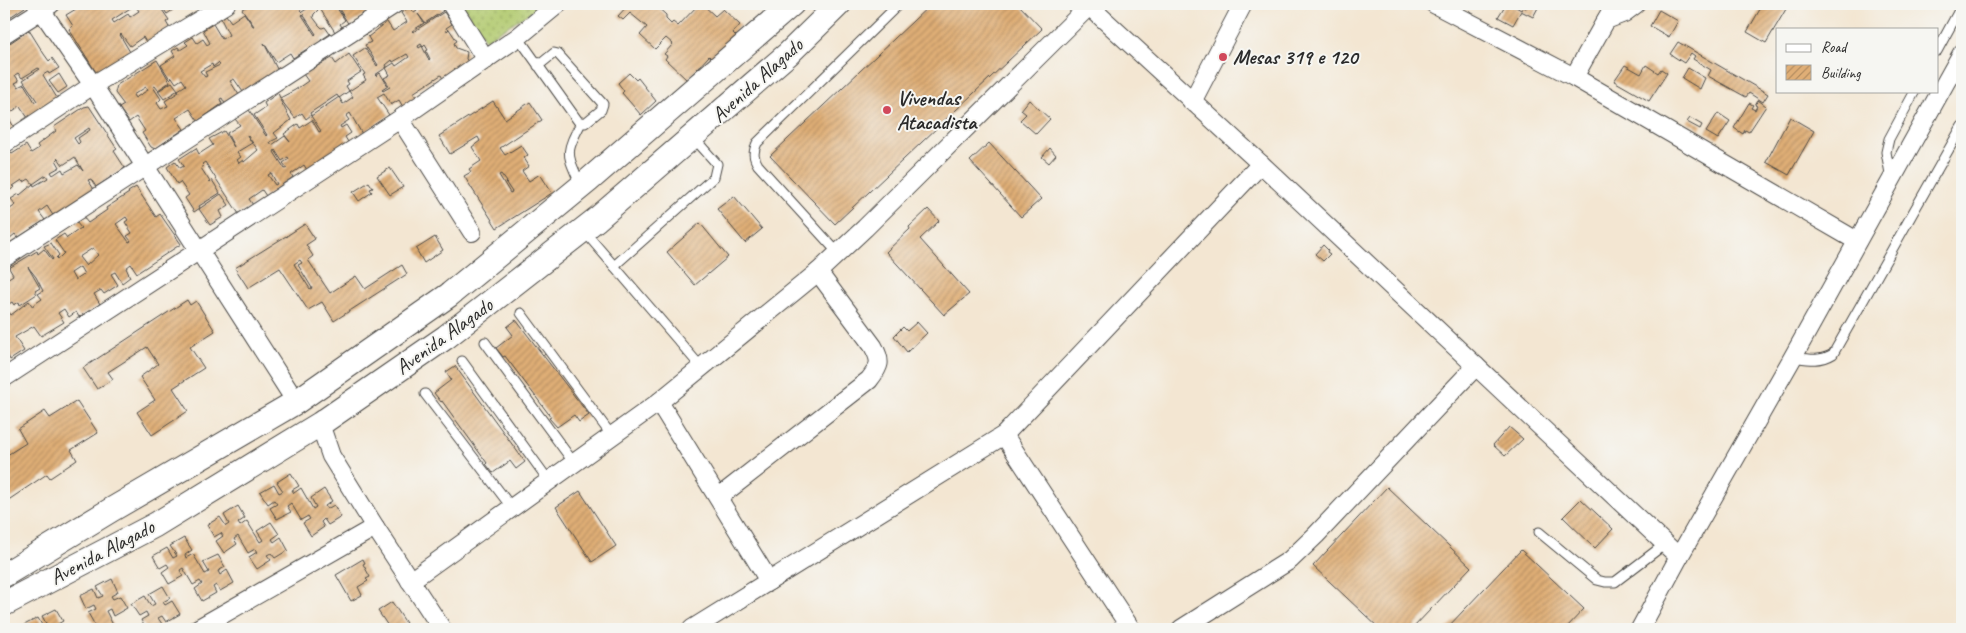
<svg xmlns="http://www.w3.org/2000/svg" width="1966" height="633" font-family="Caveat,sans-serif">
	<defs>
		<pattern id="park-dots" width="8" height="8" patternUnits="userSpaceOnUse" patternTransform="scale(1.25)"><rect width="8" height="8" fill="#b2ca6f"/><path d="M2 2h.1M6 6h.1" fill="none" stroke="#91a45b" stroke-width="1.8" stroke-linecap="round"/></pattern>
		<pattern id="building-hatch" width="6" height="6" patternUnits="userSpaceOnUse" patternTransform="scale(1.25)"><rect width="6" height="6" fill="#dfae76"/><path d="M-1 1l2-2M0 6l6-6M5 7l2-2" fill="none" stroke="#b58e61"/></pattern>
	</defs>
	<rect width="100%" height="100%" fill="#f6f6f2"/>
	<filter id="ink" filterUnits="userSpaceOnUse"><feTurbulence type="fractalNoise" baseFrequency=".02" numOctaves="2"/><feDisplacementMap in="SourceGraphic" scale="10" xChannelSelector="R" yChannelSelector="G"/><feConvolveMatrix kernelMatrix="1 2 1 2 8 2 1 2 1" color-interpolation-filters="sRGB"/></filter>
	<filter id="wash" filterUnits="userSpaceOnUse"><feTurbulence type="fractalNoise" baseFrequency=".0096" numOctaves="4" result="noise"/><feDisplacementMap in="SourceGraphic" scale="20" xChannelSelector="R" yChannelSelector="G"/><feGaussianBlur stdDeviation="1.12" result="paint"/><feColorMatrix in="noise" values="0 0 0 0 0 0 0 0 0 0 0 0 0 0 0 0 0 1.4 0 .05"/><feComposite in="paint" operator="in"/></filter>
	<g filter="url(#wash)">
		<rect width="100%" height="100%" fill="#f3e6d2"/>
		<polygon fill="url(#park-dots)" stroke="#6e7a4d" points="462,4 544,4 485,40"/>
		<g id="blocks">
			<g fill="url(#building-hatch)" fill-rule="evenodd">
				<polygon points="4,4 23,4 25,7 4,21"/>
				<path d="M79,4H158L169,20L166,22L170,29L147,44L143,37L130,46L121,34L120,35L130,52L97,74L69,29L73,26L66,15L76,9L75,7L81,6ZM135,5L139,11L130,17L128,14L114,23L112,20Z"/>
				<polygon points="160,4 179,4 180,5 167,14"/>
				<polygon points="186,4 201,4 190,10"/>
				<path d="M251,4H301L299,6L303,4H310L300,10L302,12L314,4L318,10L314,14L313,17L319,25L322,28L325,27L330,34L321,40L322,43L308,52L307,49L293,58L290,53L276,62L264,43L277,69L280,67L281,68L243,92L234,79L230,81L239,95L225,104L222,98L220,99L222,104L198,121L190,109L176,118L184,129L155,149L151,147L142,133L145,131L136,117L129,122L119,108L124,105L115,93L117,85L157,60L170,82L158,90L155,86L153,87L161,99L157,103L161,109L168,106L165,101L179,92L178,90L164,99L158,91L172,82L178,90L186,85L182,79L176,83L172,77L170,79L161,65L175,56L172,51L178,47L180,50L188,45L185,42L193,37L197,43L203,39L207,45L210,43L203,30L213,24L222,39L229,35L221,19L226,15L231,22L244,13L253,26H254L242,9ZM303,14L316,34L315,35L302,15ZM218,63L220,65L205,72L207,76L205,77L200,71L212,64L213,67ZM146,87L148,90L135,98L133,95Z"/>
				<polygon points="317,4 334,4 345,20 340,24 342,27 335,32"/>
				<polygon points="336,4 381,4 349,25"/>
				<path d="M417,4H438L443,11L425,23L418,14L424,23L412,31L413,32L444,12L452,24L446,28L447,31L449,29L457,41L454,43L456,48L467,52L466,59L470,64L444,81L441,75L413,93L417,98L403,107L399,100L391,105L384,93L377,97L389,115L362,134L350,113L346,116L349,120L340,126L341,128L346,125L351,133L345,137L348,142L307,170L304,165L297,170L291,174L293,177L266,196L262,190L249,199L253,205L239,214L205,162L202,164L204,166L201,168L210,182L212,180L220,193L199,206L200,208L194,212L185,198L189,195L180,182L177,184L167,167L175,161L180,168L184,166L179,159L196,148L199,154L213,145L209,139L224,131L234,147L227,133L240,125L235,119L249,110L266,136L267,135L254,115L266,107L264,103L278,93L280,98L295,90L308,81L303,74L332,58L336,64L349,54L361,72L347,81L349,84L346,86L349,91L366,80L363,75L365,74L353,56L365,48L377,66L378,65L365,45L371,42L368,37L387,22L393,31L407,22L401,13L410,7L414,13L417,11L414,6ZM421,44L423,47L425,45L428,50L426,51L430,59L429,60L422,46L419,48L418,46ZM407,54L409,57L396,66L394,63L386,68L390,75L384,78L390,87L383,91L382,90L388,86L380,73L376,76L375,75L387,67L386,65L392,60L393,62ZM349,91L353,97L343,104L339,97L311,116L321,131L319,132L312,120L300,128L298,124L284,134L290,142L285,136L272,145L270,142L278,138L274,133L291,120L280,100H281L295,118L302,113L306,119L311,115L310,113L337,95L339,98ZM247,135L258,150L244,162L243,160L239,163L237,160L241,157L237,152L252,143ZM275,150L282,161L288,157L289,159L283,163L287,168L285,169L274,152ZM271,173L277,184L275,185L268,175Z"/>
				<polygon points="629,4 654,4 666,15 666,19 671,24 673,22 678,26 699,4 702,4 715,16 723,9 740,25 733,33 736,36 713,60 709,56 687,80 665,59 667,56 664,54 673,44 666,38 655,49 640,35 647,27 630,13 623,20 618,16"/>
				<polygon points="931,4 1018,4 1042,29 835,224 770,156"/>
				<polygon points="1506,4 1511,4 1521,10 1523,7 1526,8 1527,6 1525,4 1540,4 1533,17 1521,11 1513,25 1498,17"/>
				<polygon points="1763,4 1789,4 1766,43 1747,32"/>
				<polygon points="1659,10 1678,21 1669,37 1650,26"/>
				<path d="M29,30L44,54L49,61L52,58L59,68L49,74L48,72L43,75L57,98L28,118L20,106L7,115L14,127L7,131L4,126V90L8,87L7,85L4,86V47ZM38,68L40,69L23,80L37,101L35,102L24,84L18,87L15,83L19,81L15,75L18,73L22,78Z"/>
				<polygon points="1678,42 1768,94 1763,102 1749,93 1746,97 1708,76 1711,70 1693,59 1695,56 1691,53 1684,63 1670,54"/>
				<polygon points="1625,65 1641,74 1646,65 1658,73 1661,69 1667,73 1649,101 1614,81"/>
				<polygon points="1688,68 1705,78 1700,89 1682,78"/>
				<polygon points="629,73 636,80 638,78 656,101 641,115 622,93 624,91 618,83"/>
				<polygon points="59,74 67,87 58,93 49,81"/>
				<polygon points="1029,100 1050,119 1036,134 1020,120 1026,114 1021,110"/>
				<polygon points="1758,100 1766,106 1749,132 1745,130 1743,134 1734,128 1749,103 1753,105 1751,108 1755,110 1757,106 1755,105"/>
				<path d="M493,101L505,119L530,102L542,120L500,148L505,155L521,145L528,155L524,158L529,166L522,171L529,181L540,174L552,193L497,228L464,176L471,172L469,169L481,161L472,147L480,141L478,137L450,154L439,136ZM501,174L507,182L506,183L512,192L510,193L499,175Z"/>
				<path d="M89,106L117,149L114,151L125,168L96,187L91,179L88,180L95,191L54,217L47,206L39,212L45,220L18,238L15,234L4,243V200L10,209L16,205L11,199L19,194L20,195L33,184L34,186L48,178L46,175L33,184L29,179L24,182L22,180L13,186L15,187L4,194V157L11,152L12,154L26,145L31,153L39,148L37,145L56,131L54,127L84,107ZM89,128L90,130L78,138L80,142L78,144L74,138ZM75,157L83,171L78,165L64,173L62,169L53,175L51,172L60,167L56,160L58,158L63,165Z"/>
				<polygon points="1718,113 1730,121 1718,139 1706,132"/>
				<polygon points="1790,117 1814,131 1789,175 1766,162"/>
				<polygon points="1690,118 1702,125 1700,129 1687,122"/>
				<polygon points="989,143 1041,199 1021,217 970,161"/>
				<polygon points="1050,148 1056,155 1049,163 1042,157"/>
				<polygon points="390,168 403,187 390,195 377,176"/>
				<polygon points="369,182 373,188 370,189 372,192 359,201 353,192"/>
				<path d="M136,187L156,217L160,214L181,244L137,273L131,264L126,268L130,277L122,283L115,272L111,274L118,285L104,294L101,290L94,294L100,304L79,317L76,312L69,317L64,309L58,313L64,322L41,336L34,326L15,337L24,351L10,360L4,347V311L6,315L9,312L11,315L29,301L33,307V305L42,299L38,294L43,291L36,277L28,267L40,288L35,291L37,294L20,305L19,302L14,305L12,302L4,307V281L13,275L9,268L37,251L38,254L44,249L52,260L53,259L44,246L51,243L59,255L56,258L57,259L60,257L64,253L55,240L64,234L67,238L81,228L76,222L83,217L88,223L107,210L106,208L129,193L128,192ZM126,217L128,220L125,222L132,233L127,236L131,241L129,242L116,224ZM93,248L98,255L86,266L79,257ZM80,267L84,274L75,280L71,273Z"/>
				<polygon points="221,194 229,205 220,211 223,217 210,225 199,209"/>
				<polygon points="734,196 762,229 745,243 717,209"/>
				<polygon points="928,209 939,221 920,239 969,294 944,315 886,252 910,229 909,227"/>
				<polygon points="700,223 728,257 695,285 667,252"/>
				<path d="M305,224L315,239L306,245L313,256L308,260L330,293L356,276L365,289L402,265L407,274L334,321L322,302L308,310L280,268L248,288L235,268L286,236L287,237L288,235ZM300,260L302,263L298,265L312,288L310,289L294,264Z"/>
				<polygon points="435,237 443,250 424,263 416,249"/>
				<polygon points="1323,245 1328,250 1327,252 1330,254 1323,261 1315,254"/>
				<polygon points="187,300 190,305 196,301 215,331 190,347 204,368 173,388 188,411 152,435 137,412 155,400 140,377 158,364 147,347 108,372 113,379 97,389 83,368"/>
				<polygon points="516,320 589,415 579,422 574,415 557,427 549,418 551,417 505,356 503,357 496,348 513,335 507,327"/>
				<polygon points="917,322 927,333 907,352 894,336 903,327 907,331"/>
				<polygon points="455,366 525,462 516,469 510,461 493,473 486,464 487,463 442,401 441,402 434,393 451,380 446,372"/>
				<polygon points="77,401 98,433 71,450 77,460 50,478 47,474 4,503 4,457 26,443 18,429 45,411 50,418"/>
				<polygon points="1509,427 1523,439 1505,456 1493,445"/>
				<polygon points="291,473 299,486 292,490 294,493 301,488 313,509 316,507 311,498 324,489 332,501 325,506 327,509 334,505 341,517 328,525 324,519 321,522 324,527 311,536 303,523 310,519 308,516 301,520 291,503 287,506 291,512 277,519 270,508 277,504 274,500 268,504 260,492 274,484 279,493 283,491 277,482"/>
				<polygon points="1387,487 1471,567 1412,629 1380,629 1313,566"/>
				<polygon points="580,491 616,546 592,562 556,507"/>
				<polygon points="1581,499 1613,529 1595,548 1563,517"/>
				<polygon points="238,506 245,518 238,523 240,526 247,521 260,542 263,540 257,531 271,522 279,534 272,539 274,542 281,537 288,550 275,558 271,553 267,555 271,560 257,569 249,557 257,552 255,549 248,553 238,536 234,539 237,544 224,553 216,541 223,536 221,533 214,537 207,525 220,517 226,526 229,524 224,515"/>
				<polygon points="184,538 192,550 185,555 186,558 193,554 205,574 209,572 203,562 218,555 225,567 218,571 220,575 227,570 234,583 220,591 216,585 213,587 216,593 202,601 195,589 202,584 200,581 193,585 183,568 180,570 183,576 169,584 162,572 169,567 167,564 160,568 153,556 167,548 173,558 177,556 170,546"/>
				<polygon points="1521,550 1584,609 1565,629 1446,629"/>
				<polygon points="363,559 365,563 363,564 370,577 366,579 368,581 358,587 362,595 351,601 336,575"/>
				<polygon points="112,579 118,592 111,596 113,599 120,596 127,608 113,616 110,609 106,611 115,629 97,629 88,613 96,609 94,605 86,609 80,596 94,589 98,598 103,596 97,587"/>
				<polygon points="163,586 170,598 163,602 165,605 172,601 180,614 166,622 162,616 158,618 162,624 154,629 146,629 141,620 148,616 146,612 139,616 131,604 145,596 151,606 155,604 149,594"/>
				<polygon points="392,602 406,623 395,629 390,629 378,611"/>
				<polygon points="56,609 63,621 56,625 58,628 65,625 67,629 26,629 24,625 38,618 43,627 47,625 42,616"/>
			</g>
		</g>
	</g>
	<g filter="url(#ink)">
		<use href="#blocks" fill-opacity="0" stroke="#494744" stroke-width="1"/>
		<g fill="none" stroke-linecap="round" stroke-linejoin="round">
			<g stroke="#494744" stroke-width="11">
				<g id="lane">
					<polyline points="518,37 578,121 585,123 601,110 603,104 558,54 554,53 538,66"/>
					<polyline points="1937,51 1962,5"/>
					<polyline points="1891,179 1886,152 1889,139 1915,91"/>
					<path d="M581,186C567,153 564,155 581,123"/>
					<polyline points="584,231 701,367"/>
					<path d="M838,253L758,165C753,157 753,152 757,143L899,4"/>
					<polyline points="614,266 714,177 717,164 693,137"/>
					<polyline points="521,313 612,436"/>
					<polyline points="485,342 574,463"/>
					<path d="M1793,357C1808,359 1820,362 1833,354L1962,126"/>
					<polyline points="462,361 549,481"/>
					<polyline points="425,394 512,508"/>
					<polyline points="1539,532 1597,580 1605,582 1615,582 1665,544"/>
				</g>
			</g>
			<g stroke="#494744" stroke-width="20">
				<g id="street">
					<polyline points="37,4 93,85 296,402"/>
					<polyline points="451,4 486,60"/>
					<polyline points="1434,4 1574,77 1857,241"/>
					<polyline points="1606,20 1624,13 1636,4"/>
					<polyline points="4,34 51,4"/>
					<polyline points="1574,77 1615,4"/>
					<polyline points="1192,102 1243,4"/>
					<polyline points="400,119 472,232"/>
					<polyline points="4,144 93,85 226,4"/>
					<polyline points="1261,164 1679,557 1640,629"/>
					<polyline points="4,258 395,4"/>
					<polyline points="4,378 400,119 518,37 558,4"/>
					<polyline points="659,402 769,581"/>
					<polyline points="320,424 331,456 375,527 442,629"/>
					<polyline points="1004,435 1131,629"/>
					<path d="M719,497L869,380C880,366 882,362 873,346L818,272"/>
					<polyline points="1679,557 1793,357 1962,53"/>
					<polyline points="410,581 659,402 818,272 865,228 1089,6"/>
					<polyline points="197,629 375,527"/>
					<polyline points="692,629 1004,435 1261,164 1087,4"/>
					<polyline points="1181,629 1290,560 1316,535 1476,366"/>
				</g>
			</g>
			<g stroke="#494744" stroke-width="26">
				<g id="secondary">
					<polyline points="4,575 111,510 296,402 449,295 589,180 792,4"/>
					<polyline points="4,604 155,525 320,424 446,337 597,219 788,54 839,4"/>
				</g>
			</g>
			<use href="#lane" stroke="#fff" stroke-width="9"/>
			<use href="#street" stroke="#fff" stroke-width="18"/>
			<use href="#secondary" stroke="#fff" stroke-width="24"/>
		</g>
	</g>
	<g fill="#d1495b" stroke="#f6f6f2" stroke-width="2">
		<circle cx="1223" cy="57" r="5"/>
		<circle cx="887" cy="110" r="5"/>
	</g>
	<g text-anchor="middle" stroke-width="4" stroke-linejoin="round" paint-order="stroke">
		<g font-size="21" font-weight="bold" fill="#2b2b2b" stroke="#f6f6f2" text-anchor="start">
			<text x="1233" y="64">Mesas 319 e 120</text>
			<text x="897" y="105">Vivendas<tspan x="897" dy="24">Atacadista</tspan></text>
		</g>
		<g font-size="21" fill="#2b2b2b" stroke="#f6f6f2">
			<text transform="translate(757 80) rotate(-42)" y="7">Avenida Alagado</text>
			<text transform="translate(444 336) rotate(-36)" y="7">Avenida Alagado</text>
			<text transform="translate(102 552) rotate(-28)" y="7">Avenida Alagado</text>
		</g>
	</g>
	<rect width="1966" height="633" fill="none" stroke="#f6f6f2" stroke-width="20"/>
	<rect x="1776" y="28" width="162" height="65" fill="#f6f6f2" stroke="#a5a5a2"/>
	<rect x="1786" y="44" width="25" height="8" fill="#ffffff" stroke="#a5a5a2"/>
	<text x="1821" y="52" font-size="15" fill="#2b2b2b">Road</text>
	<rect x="1786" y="65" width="25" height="15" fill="url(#building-hatch)" stroke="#a5a5a2"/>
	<text x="1821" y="78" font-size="15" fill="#2b2b2b">Building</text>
</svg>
